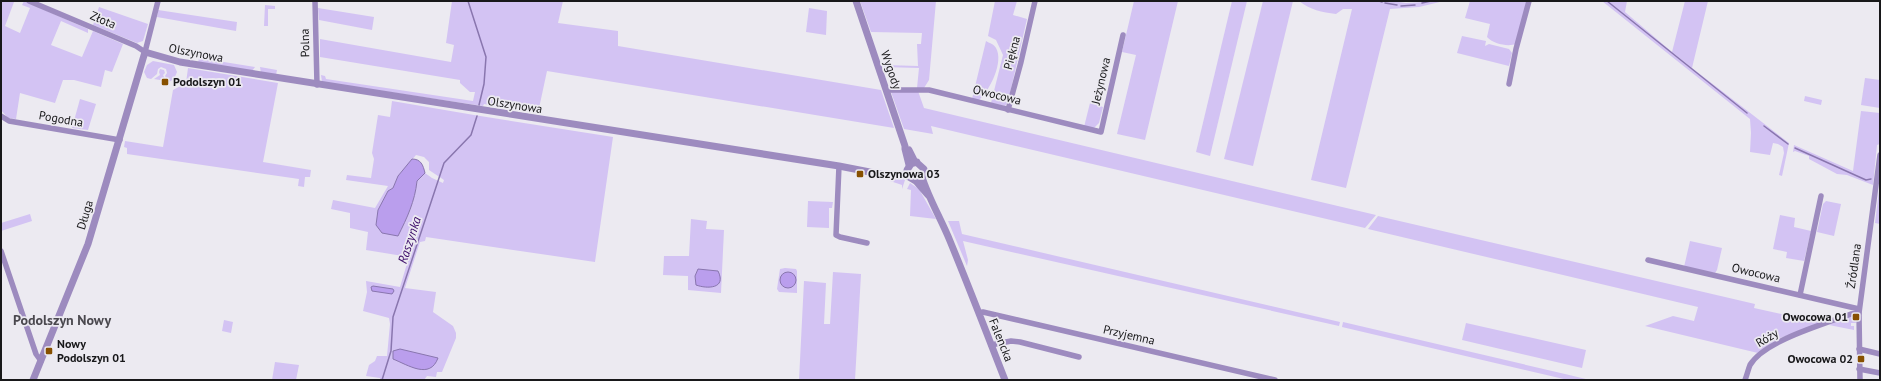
<svg xmlns="http://www.w3.org/2000/svg" width="1881" height="381" font-family="'PT Sans',sans-serif">
	<rect width="100%" height="100%" fill="#eceaf1"/>
	<g fill="#d3c3f3" fill-rule="evenodd">
		<polygon points="1,1 14,2 5,26 20,33 30,8 22,5 24,1 88,29 88,33 61,21 51,45 82,57 93,31 123,44 112,72 105,70 101,87 74,80 63,80 55,103 20,93 16,119 8,118 1,110"/>
		<polygon points="452,1 563,1 558,23 618,31 618,46 881,90 894,128 547,71 538,113 484,104 483,106 476,105 322,82 321,75 325,76 326,79 473,101 475,92 470,92 460,83 460,80 320,57 320,39 451,62 454,45 446,43"/>
		<polygon points="860,1 936,1 929,80 924,88 917,88 919,68 884,67 884,65 918,66 917,44 921,44 922,33 871,32"/>
		<polygon points="995,1 1017,1 1013,15 1027,19 1008,102 1005,106 991,103 1003,55 996,40 988,36"/>
		<polygon points="1134,1 1178,1 1145,140 1117,134 1136,55 1122,52"/>
		<polygon points="1232,1 1247,1 1210,156 1196,152"/>
		<polygon points="1263,1 1293,1 1253,166 1224,159"/>
		<path d="M1299,1H1392L1406,3L1444,1L1419,7L1390,9L1346,188L1311,180L1352,9H1343L1336,14C1322,12 1310,10 1299,1Z"/>
		<path d="M1470,1H1527L1516,44C1508,47 1493,44 1487,37L1490,24L1465,18Z"/>
		<polygon points="1602,1 1627,1 1625,12 1672,52 1685,1 1708,1 1692,68 1789,143 1782,176 1779,175 1784,153 1783,147 1778,144 1773,143 1770,155 1750,152 1751,133 1750,119"/>
		<polygon points="265,5 275,6 275,9 268,9 268,26 264,26"/>
		<polygon points="99,7 148,24 143,41 137,43 93,25"/>
		<polygon points="318,8 374,17 372,30 319,20"/>
		<polygon points="809,8 827,11 826,35 806,32"/>
		<polygon points="158,10 237,22 236,31 157,17"/>
		<polygon points="1462,36 1486,41 1485,46 1489,44 1509,49 1512,53 1509,66 1457,53"/>
		<path d="M986,41C989,43 994,44 996,48C1004,62 990,90 979,100L972,99Z"/>
		<polygon points="199,58 255,67 252,71 198,63"/>
		<polygon points="153,61 174,65 177,72 174,79 169,82 165,76 167,73 166,69 161,67 158,69 157,74 151,79 147,78 144,72 147,65"/>
		<polygon points="260,67 277,70 276,75 261,73"/>
		<polygon points="188,68 278,83 263,162 311,170 310,177 305,177 304,187 298,186 299,179 127,154 127,148 124,147 125,141 163,147 173,90 186,83"/>
		<polygon points="160,69 164,70 165,73 163,75 166,81 154,79 160,75 159,72"/>
		<polygon points="1865,78 1880,80 1880,108 1861,105"/>
		<polygon points="918,91 924,108 1376,215 1365,228 931,126 933,134 904,129 891,92"/>
		<polygon points="1805,96 1822,100 1821,105 1804,101"/>
		<polygon points="80,99 96,104 88,130 72,128"/>
		<path d="M392,101L474,115L613,137L595,262L426,237L425,241L420,242L405,288L436,292L433,312L453,326L456,333V338L442,372H437L436,377L427,376L424,380H380V378L366,376L369,365L375,361L377,356H387L390,324L389,318L363,311L367,292L366,281L400,287L409,257L366,250L368,232L350,228V213L331,209L333,200L375,208L388,186L346,180L347,175L371,178L374,159L372,153L378,115L390,117ZM416,155L424,157L429,162V170L444,180L443,183L432,178L425,173L417,181C415,201 407,218 398,236L378,210L388,191L393,188L398,176Z"/>
		<polygon points="1090,103 1103,107 1099,123 1094,128 1084,127"/>
		<polygon points="1861,111 1880,113 1880,144 1877,145 1873,185 1847,175 1837,174 1809,159 1809,156 1795,151 1793,152 1794,145 1853,171"/>
		<polygon points="899,177 905,180 902,189 902,185 890,181 890,179"/>
		<polygon points="1880,182 1880,224 1875,223"/>
		<polygon points="910,183 919,189 936,219 910,216 911,190 907,189"/>
		<polygon points="808,201 833,202 832,208 829,208 829,228 807,227"/>
		<polygon points="1826,201 1841,204 1834,236 1817,232 1823,204"/>
		<polygon points="30,214 32,221 1,231 1,223"/>
		<polygon points="1780,215 1795,218 1794,227 1811,231 1804,261 1786,258 1787,252 1773,249"/>
		<polygon points="1378,216 1755,304 1754,308 1822,323 1777,339 1758,353 1645,326 1673,316 1694,321 1698,307 1368,229"/>
		<polygon points="691,219 707,221 706,229 724,230 721,293 688,290 688,276 663,275 664,256 689,256"/>
		<polygon points="948,221 959,221 962,234 1340,322 1339,326 963,241 968,260 967,266"/>
		<polygon points="1690,241 1722,248 1717,270 1715,273 1684,267"/>
		<polygon points="785,268 796,269 797,271 797,293 779,292 777,289 780,269"/>
		<polygon points="833,272 861,274 855,380 799,380 804,281 826,283 824,324 830,324"/>
		<polygon points="1850,316 1855,316 1856,323 1851,323 1851,326 1854,326 1854,330 1829,325"/>
		<polygon points="224,320 233,322 231,333 222,331"/>
		<polygon points="1343,322 1565,374 1590,380 1568,380 1342,327"/>
		<polygon points="1466,323 1586,350 1582,368 1462,340"/>
		<polygon points="275,362 299,365 296,380 272,380"/>
	</g>
	<g fill="#ba9eed" stroke="#8976ae">
		<path d="M412,159C421,159 423,165 425,173L417,181C415,201 407,218 398,236L382,233L376,225L378,210L388,191L393,188L398,176Z"/>
		<path d="M698,269L718,271C727,289 707,289 696,285L695,276Z"/>
		<circle cx="788" cy="280" r="8"/>
		<polygon points="373,286 393,289 394,291 392,294 372,291 371,287"/>
		<path d="M400,349L438,358C430,380 408,365 393,359V351Z"/>
	</g>
	<g fill="none" stroke-linecap="round" stroke-linejoin="round">
		<g stroke="#8976ae" stroke-width="1.5">
			<polyline points="468,1 486,57 484,84 479,105"/>
			<polyline points="1379,1 1382,2"/>
			<polyline points="1607,1 1747,113"/>
			<polyline points="1385,3 1397,5"/>
			<polyline points="1422,3 1431,1"/>
			<polyline points="1401,6 1415,5"/>
			<polyline points="1764,126 1788,144"/>
			<polyline points="1795,148 1866,180 1871,179"/>
			<polyline points="382,380 391,351 393,317 444,163 471,135 477,116"/>
		</g>
		<g stroke="#9d8bbf" stroke-width="5.5">
			<polyline points="29,1 136,46 145,52 158,1"/>
			<polyline points="315,1 317,85"/>
			<polyline points="1509,84 1516,49 1529,1"/>
			<polyline points="886,90 929,90 1101,132 1123,35"/>
			<polyline points="1008,110 1021,62 1035,1"/>
			<polyline points="1,116 9,121 120,140"/>
			<polyline points="839,166 836,235 840,237 867,243"/>
			<polyline points="1,251 36,354 41,361"/>
			<polyline points="1648,260 1859,309"/>
			<polyline points="1800,295 1821,196"/>
			<polyline points="979,313 983,312 1275,380"/>
			<polyline points="991,345 1011,341 1020,342 1079,357"/>
			<polyline points="1859,349 1880,354"/>
			<polyline points="1859,369 1880,373"/>
			<path d="M1745,380C1747,375 1748,370 1750,365C1764,341 1824,324 1851,314L1859,313"/>
			<polyline points="1860,380 1859,313 1880,155"/>
		</g>
		<g stroke="#9d8bbf" stroke-width="7">
			<polyline points="856,1 905,146 905,149 909,165"/>
			<polyline points="909,150 914,160 924,169 924,174 921,178 914,180 909,177 907,170 911,164 917,162"/>
			<path d="M922,177C929,199 941,219 950,241C969,287 987,334 1005,380"/>
			<polyline points="915,180 928,195"/>
			<polyline points="33,380 88,244 145,52 180,62 839,166 885,175 907,175"/>
		</g>
	</g>
	<g fill="#875000" stroke="#eceaf1" stroke-width="1.5">
		<rect x="161" y="78" width="8" height="8" rx="2"/>
		<rect x="856" y="170" width="8" height="8" rx="2"/>
		<rect x="1852" y="313" width="8" height="8" rx="2"/>
		<rect x="45" y="347" width="8" height="8" rx="2"/>
		<rect x="1857" y="355" width="8" height="8" rx="2"/>
	</g>
	<g text-anchor="middle" stroke-width="3.5" stroke-linejoin="round" paint-order="stroke">
		<g font-size="12" fill="#18181a" stroke="#eceaf1">
			<text transform="translate(103 20) rotate(23)" y="4">Złota</text>
			<text transform="translate(305 43) rotate(-91)" y="4">Polna</text>
			<text transform="translate(196 53) rotate(11)" y="4">Olszynowa</text>
			<text transform="translate(1012 53) rotate(-75)" y="4">Piękna</text>
			<text transform="translate(891 70) rotate(71)" y="4">Wygody</text>
			<text transform="translate(1101 81) rotate(-77)" y="4">Jeżynowa</text>
			<text transform="translate(997 95) rotate(14)" y="4">Owocowa</text>
			<text transform="translate(515 105) rotate(9)" y="4">Olszynowa</text>
			<text transform="translate(61 119) rotate(10)" y="4">Pogodna</text>
			<text transform="translate(85 215) rotate(-73)" y="4">Długa</text>
			<text transform="translate(1854 266) rotate(-82)" y="4">Źródlana</text>
			<text transform="translate(1756 273) rotate(13)" y="4">Owocowa</text>
			<text transform="translate(1129 335) rotate(13)" y="4">Przyjemna</text>
			<text transform="translate(1767 338) rotate(-31)" y="4">Róży</text>
			<text transform="translate(1001 340) rotate(68)" y="4">Falencka</text>
		</g>
		<g font-size="12" font-weight="bold" fill="#18181a" stroke="#eceaf1" text-anchor="start">
			<text x="173" y="86">Podolszyn 01</text>
			<text x="868" y="178">Olszynowa 03</text>
			<text x="1848" y="321" text-anchor="end">Owocowa 01</text>
			<text x="57" y="348">Nowy<tspan x="57" dy="14">Podolszyn 01</tspan></text>
			<text x="1853" y="363" text-anchor="end">Owocowa 02</text>
		</g>
		<g font-size="13" font-style="italic" fill="#3c0c69" stroke="#eceaf1">
			<text transform="translate(409 240) rotate(-72)" y="5">Raszynka</text>
		</g>
		<g font-size="14" font-weight="bold" fill="#4a484e" stroke="#eceaf1">
			<text x="62" y="325">Podolszyn Nowy</text>
		</g>
	</g>
	<rect width="1881" height="381" fill="none" stroke="#18181a" stroke-width="4"/>
</svg>
